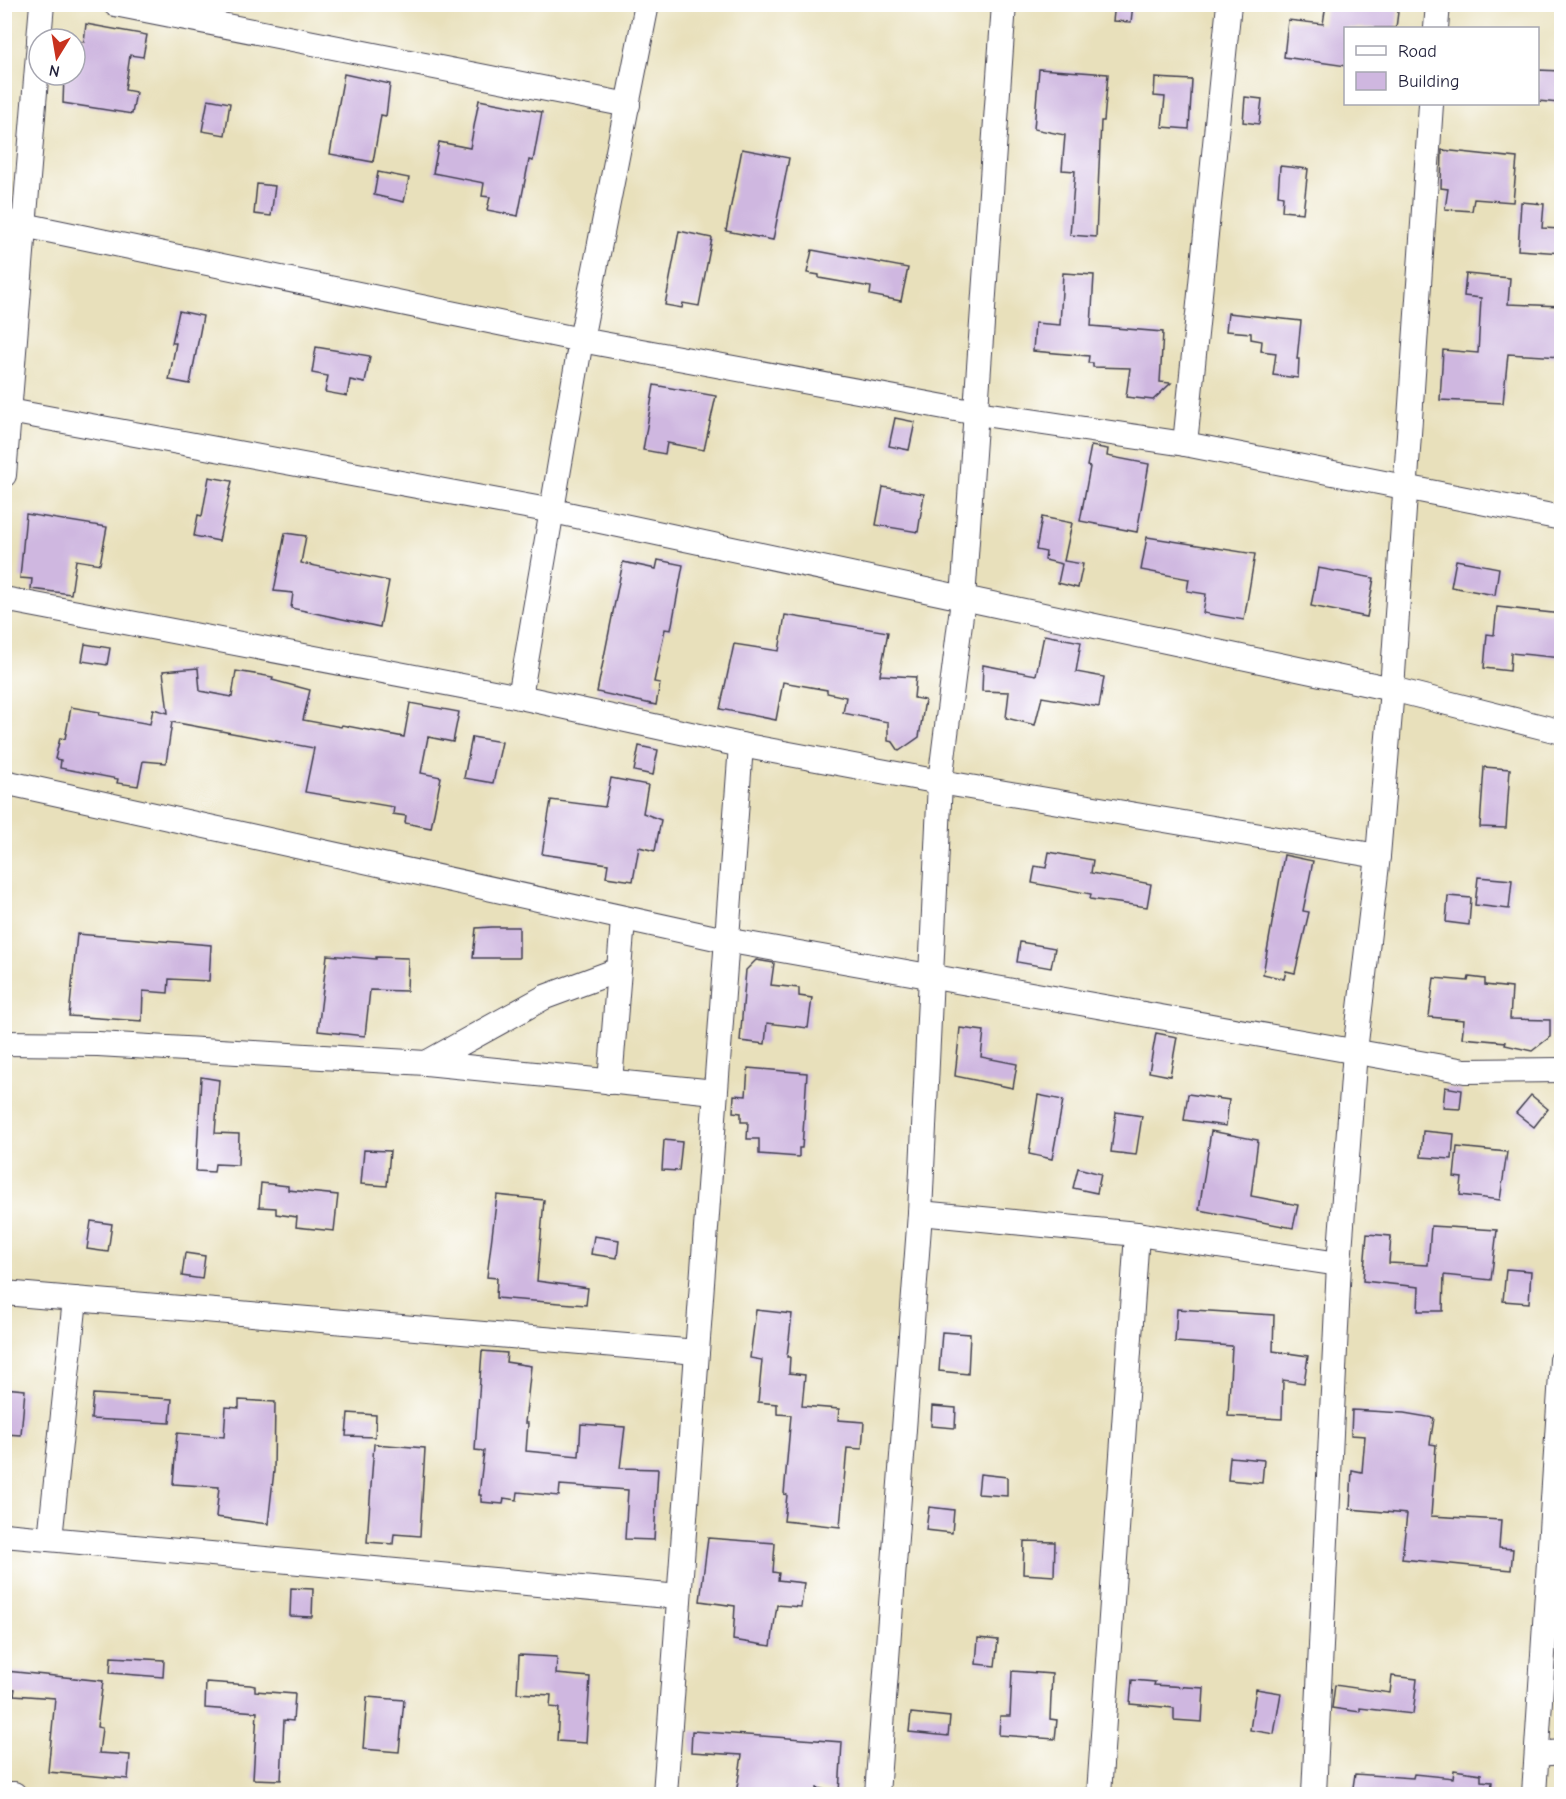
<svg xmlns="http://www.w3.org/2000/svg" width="1566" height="1799" font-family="'Comic Neue',sans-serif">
	<rect width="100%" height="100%" fill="#fff"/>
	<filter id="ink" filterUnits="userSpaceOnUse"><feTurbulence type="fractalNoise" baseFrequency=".0167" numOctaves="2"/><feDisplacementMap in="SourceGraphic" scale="12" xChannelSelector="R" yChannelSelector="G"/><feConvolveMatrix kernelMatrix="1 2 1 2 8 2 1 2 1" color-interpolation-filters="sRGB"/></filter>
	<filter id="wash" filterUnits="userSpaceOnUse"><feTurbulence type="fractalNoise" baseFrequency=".008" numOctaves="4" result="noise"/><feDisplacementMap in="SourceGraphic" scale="24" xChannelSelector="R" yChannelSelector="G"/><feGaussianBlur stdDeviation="1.35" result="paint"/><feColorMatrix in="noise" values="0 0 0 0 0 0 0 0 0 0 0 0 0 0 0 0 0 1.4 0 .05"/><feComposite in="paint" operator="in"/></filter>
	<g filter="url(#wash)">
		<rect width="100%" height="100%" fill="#e8e0bb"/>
		<g id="blocks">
			<g fill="#cfb7e0">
				<polygon points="1115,4 1133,4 1131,22 1113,21"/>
				<polygon points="1326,4 1399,4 1396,28 1346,28 1346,66 1284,57 1288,20 1323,24"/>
				<polygon points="86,24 147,35 143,57 130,55 125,90 136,92 132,114 63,103 64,75 75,75 75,41 84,42"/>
				<polygon points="1039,69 1108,74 1104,121 1101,121 1096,237 1070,235 1075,171 1062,170 1065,135 1034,129"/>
				<polygon points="1538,70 1561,71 1559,103 1538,101"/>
				<polygon points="344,74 390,84 386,116 381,115 373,162 330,154"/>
				<polygon points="1155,78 1192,80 1189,129 1162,127 1165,97 1154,96"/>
				<polygon points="1245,97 1262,99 1259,124 1243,122"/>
				<polygon points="208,99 230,103 225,135 202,131"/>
				<polygon points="479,100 542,112 533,161 529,160 518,216 487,210 490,197 482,196 484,183 433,173 439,142 470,148"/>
				<polygon points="742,149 789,158 773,240 726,231"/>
				<polygon points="1442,150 1517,158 1513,202 1474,199 1472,211 1445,209 1448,189 1441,188"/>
				<polygon points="1280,166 1308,169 1303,213 1282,211 1283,196 1278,195"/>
				<polygon points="378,172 409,178 404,202 374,195"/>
				<polygon points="257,184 275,186 271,216 254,214"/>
				<polygon points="1521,202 1544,204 1542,228 1562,229 1562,253 1518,250"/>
				<polygon points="679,231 712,238 699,306 683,303 682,308 665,305"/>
				<polygon points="812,250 908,268 901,301 870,295 871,287 819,278 819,275 807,273"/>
				<polygon points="1063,273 1094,275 1091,326 1163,332 1160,382 1171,383 1153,400 1126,397 1130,368 1093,367 1093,363 1088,363 1089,356 1033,351 1035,323 1060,325"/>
				<polygon points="1466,274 1510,278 1508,304 1562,306 1562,357 1508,354 1503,403 1440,400 1443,350 1478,353 1481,298 1464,296"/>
				<polygon points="179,311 203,316 190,384 169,380 176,343 172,343"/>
				<polygon points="1228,313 1301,321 1297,359 1299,359 1298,378 1273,375 1276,353 1261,351 1262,341 1251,339 1251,333 1226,331"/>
				<polygon points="316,347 370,356 365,383 350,380 347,396 325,392 328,376 312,373"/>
				<polygon points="654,385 716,396 704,450 667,443 665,454 643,450"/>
				<polygon points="895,418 915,422 909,450 889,446"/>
				<polygon points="1091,446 1108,449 1107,456 1149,464 1137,532 1080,521 1090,467 1087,466"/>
				<polygon points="209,477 232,481 219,541 194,536 198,515 202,516"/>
				<polygon points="883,487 924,494 918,532 876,525"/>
				<polygon points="26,514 107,527 100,564 76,560 71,594 31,589 32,579 20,578"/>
				<polygon points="1042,517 1072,523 1064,561 1083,564 1078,588 1058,583 1062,564 1045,560 1046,552 1036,550"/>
				<polygon points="285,533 306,536 301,563 389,581 380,627 291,608 293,593 274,591"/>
				<polygon points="1147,537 1255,554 1244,620 1203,613 1206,594 1187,591 1189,579 1141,570"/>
				<polygon points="658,560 683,565 671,630 665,629 654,682 660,683 656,705 597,692 623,562 656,569"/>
				<polygon points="1456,560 1499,568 1495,595 1451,587"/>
				<polygon points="1318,568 1374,578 1367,617 1311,606"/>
				<polygon points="1497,607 1562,614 1562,658 1511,653 1510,671 1484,668 1487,634 1494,635"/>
				<polygon points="785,615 888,632 880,675 916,677 914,698 925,700 919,737 899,751 893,742 888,741 888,722 843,713 846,697 827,693 827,690 783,682 776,720 720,709 734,644 779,651"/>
				<polygon points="1044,635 1081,642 1076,672 1104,677 1099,707 1042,697 1035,725 1006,718 1009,692 982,691 983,665 1036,675"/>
				<polygon points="85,644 110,648 107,665 82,661"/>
				<polygon points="198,668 200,691 232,697 236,671 273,677 272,680 310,690 303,720 341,727 342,725 404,737 410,703 459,712 453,742 428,737 421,773 441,777 431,828 405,823 406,816 393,814 394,807 305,792 314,748 172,722 166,763 143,761 138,786 117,783 118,779 60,768 61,760 55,759 60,738 65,739 71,707 100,712 99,715 150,724 153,709 168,713 163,671"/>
				<polygon points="472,737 502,742 493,783 464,778"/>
				<polygon points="639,746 658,750 653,775 634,771"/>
				<polygon points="1484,767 1510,769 1506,828 1480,827"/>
				<polygon points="611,778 648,785 643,813 661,820 655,851 639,847 633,881 606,877 608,864 542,854 551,800 605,807"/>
				<polygon points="1049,852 1093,860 1091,873 1151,884 1147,907 1090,899 1091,894 1032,883 1035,866 1046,868"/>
				<polygon points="1284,855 1313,861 1303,911 1309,912 1295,973 1286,971 1284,979 1263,974"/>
				<polygon points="1478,877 1512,880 1509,909 1475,905"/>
				<polygon points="1448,896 1471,898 1469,925 1446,922"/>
				<polygon points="492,927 519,927 519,958 473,958 476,928"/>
				<polygon points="77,934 211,945 209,981 169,979 168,993 143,991 142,1021 69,1016"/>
				<polygon points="1020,942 1055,948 1051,968 1017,962"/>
				<polygon points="327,955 376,959 376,957 408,958 407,991 370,990 365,1036 318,1031"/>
				<polygon points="756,960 774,963 771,985 799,988 799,996 812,998 808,1028 767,1023 765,1044 740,1041 746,970"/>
				<polygon points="1469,977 1485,979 1485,985 1512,988 1510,1019 1550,1020 1550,1037 1532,1051 1505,1045 1506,1042 1462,1038 1464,1020 1429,1017 1434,978 1468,981"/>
				<polygon points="960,1028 984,1031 981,1057 1017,1064 1013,1088 955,1076"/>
				<polygon points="1156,1033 1177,1037 1170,1076 1149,1072"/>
				<polygon points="748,1068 807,1073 802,1148 799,1148 799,1157 759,1154 759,1139 747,1139 748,1122 741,1122 741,1113 733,1112 734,1095 746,1096"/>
				<polygon points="201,1077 219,1080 215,1133 239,1134 238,1165 215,1164 214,1172 196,1171"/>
				<polygon points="1445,1087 1462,1090 1460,1109 1443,1108"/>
				<polygon points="1188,1094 1229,1100 1226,1126 1184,1120"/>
				<polygon points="1038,1095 1063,1100 1052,1159 1029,1154"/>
				<polygon points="1531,1095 1548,1109 1534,1127 1516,1113"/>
				<polygon points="1116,1112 1142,1116 1136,1155 1111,1152"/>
				<polygon points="1211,1131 1258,1140 1251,1196 1298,1205 1293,1228 1199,1210"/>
				<polygon points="1423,1131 1454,1134 1452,1159 1421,1157"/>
				<polygon points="664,1140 682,1142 679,1171 662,1170"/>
				<polygon points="1457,1147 1507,1152 1500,1200 1460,1195 1462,1178 1454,1177"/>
				<polygon points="364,1150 390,1151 387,1186 361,1184"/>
				<polygon points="1078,1168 1101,1174 1097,1193 1073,1188"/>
				<polygon points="261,1183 288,1186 288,1190 338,1195 334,1231 296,1227 297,1217 276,1214 276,1208 259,1207"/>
				<polygon points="497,1195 544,1200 537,1281 588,1288 586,1305 496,1298 497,1278 487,1277"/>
				<polygon points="91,1221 112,1224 108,1252 87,1249"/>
				<polygon points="1431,1226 1497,1230 1491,1280 1444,1275 1443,1311 1418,1311 1419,1287 1363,1281 1367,1234 1391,1236 1389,1263 1428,1265"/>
				<polygon points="594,1236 619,1240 617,1258 591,1254"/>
				<polygon points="185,1253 205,1256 202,1279 182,1276"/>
				<polygon points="1506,1269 1531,1271 1529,1303 1503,1301"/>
				<polygon points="1177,1309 1274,1315 1273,1351 1308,1356 1304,1383 1283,1380 1282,1419 1228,1416 1232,1346 1175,1342"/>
				<polygon points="756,1310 792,1314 787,1357 790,1357 789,1373 805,1375 802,1406 839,1409 838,1420 864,1422 862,1449 847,1448 840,1527 784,1521 787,1495 784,1494 791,1415 777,1414 777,1404 758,1402 762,1360 750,1358"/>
				<polygon points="942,1332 970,1334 968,1374 939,1371"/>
				<polygon points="482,1351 507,1353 506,1362 531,1366 525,1423 528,1423 526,1451 579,1456 581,1424 625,1427 620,1468 658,1469 654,1540 625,1539 628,1490 560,1485 559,1496 518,1492 517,1500 504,1498 503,1504 481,1502 481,1495 479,1495 484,1451 475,1450"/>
				<polygon points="4,1388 25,1390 21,1435 4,1434"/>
				<polygon points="93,1394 172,1399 170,1423 91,1419"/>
				<polygon points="239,1400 275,1402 274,1471 268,1524 216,1517 219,1487 173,1484 177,1433 224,1437 226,1407 239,1408"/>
				<polygon points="932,1406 956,1408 955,1428 931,1426"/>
				<polygon points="1352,1410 1404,1413 1434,1418 1430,1444 1436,1445 1431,1516 1501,1520 1499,1548 1513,1549 1511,1570 1402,1559 1407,1514 1350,1509 1352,1470 1362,1472 1365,1436 1351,1435"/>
				<polygon points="348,1413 376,1415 375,1437 346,1436"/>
				<polygon points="374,1444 425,1448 420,1536 394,1534 393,1544 367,1542"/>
				<polygon points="1230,1457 1264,1460 1262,1483 1228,1480"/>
				<polygon points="980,1474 1007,1477 1007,1496 978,1494"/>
				<polygon points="929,1507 954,1510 952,1533 926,1530"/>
				<polygon points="708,1538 775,1543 773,1572 779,1573 778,1580 804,1583 801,1607 777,1605 771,1646 733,1640 735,1606 700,1601"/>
				<polygon points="1024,1541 1055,1542 1054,1576 1023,1574"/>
				<polygon points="291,1588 313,1589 312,1617 290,1616"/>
				<polygon points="978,1638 998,1640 995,1666 976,1664"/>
				<polygon points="519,1655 557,1657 556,1674 590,1677 586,1743 557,1741 559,1708 550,1707 551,1695 517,1693"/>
				<polygon points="111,1657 164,1660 163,1677 110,1673"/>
				<polygon points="6,1671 103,1681 97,1727 102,1728 99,1753 130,1755 128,1779 48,1772 55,1698 14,1695 15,1689 5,1688"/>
				<polygon points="1012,1671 1052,1674 1050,1719 1057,1720 1055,1739 999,1735 1000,1716 1010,1716"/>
				<polygon points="1392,1676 1417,1679 1413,1714 1360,1708 1360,1712 1332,1708 1335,1685 1390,1693"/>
				<polygon points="1132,1680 1155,1682 1154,1685 1204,1688 1202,1722 1174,1720 1174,1708 1130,1704"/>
				<polygon points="206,1682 250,1685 255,1686 255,1691 295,1694 293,1721 284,1720 281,1780 253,1779 257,1712 205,1708"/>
				<polygon points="1256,1689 1281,1693 1274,1734 1250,1730"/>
				<polygon points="367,1697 404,1700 399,1752 363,1749"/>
				<polygon points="911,1713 950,1717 948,1736 909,1732"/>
				<polygon points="692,1731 842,1742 839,1793 817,1788 816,1794 736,1794 742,1755 691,1752"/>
				<polygon points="1454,1770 1481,1774 1481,1781 1492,1782 1491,1794 1352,1794 1355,1774 1413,1778 1414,1774 1453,1778"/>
			</g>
		</g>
	</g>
	<g filter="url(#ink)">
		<use href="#blocks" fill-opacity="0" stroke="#403e4e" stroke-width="1.5"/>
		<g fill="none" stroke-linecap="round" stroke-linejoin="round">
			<g stroke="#403e4e" stroke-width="26">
				<g id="street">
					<polyline points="115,4 628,105"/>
					<polyline points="1436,28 1438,4"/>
					<polyline points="39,39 42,4"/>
					<polyline points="4,221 581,340 977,413 1185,444 1562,518"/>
					<polyline points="4,410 553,511 1392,689 1562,732"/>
					<polyline points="1185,444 1229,4"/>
					<polyline points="4,475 39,42"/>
					<polyline points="4,599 520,697 741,745 940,782 1378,856"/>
					<polyline points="520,697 581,340 647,4"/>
					<polyline points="4,782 725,940 1465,1071 1562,1070"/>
					<polyline points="4,1043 98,1044 426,1063 715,1092"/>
					<polyline points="426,1063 545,997 618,970"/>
					<polyline points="610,1082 623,920"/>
					<polyline points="920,1213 1137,1234 1339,1264"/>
					<polyline points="4,1293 697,1352"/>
					<polyline points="4,1535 679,1597"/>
					<polyline points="50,1539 75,1299"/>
					<polyline points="1538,1754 1562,1752"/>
					<polyline points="4,1794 14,1794"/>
					<polyline points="665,1794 741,745"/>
					<polyline points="877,1794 920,1213 940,782 963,599 1004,4"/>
					<polyline points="1099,1794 1137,1234"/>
					<polyline points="1314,1794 1339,1264 1355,1051 1378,856 1392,689 1431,104"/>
					<polyline points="1534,1794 1562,1360"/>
				</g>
			</g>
			<use href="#street" stroke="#fff" stroke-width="24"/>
		</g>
	</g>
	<rect width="1566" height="1799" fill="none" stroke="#fff" stroke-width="24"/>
	<rect x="1344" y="27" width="195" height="78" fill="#ffffff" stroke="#a7a7b1" stroke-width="1.5"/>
	<rect x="1356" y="46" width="30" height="9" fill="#ffffff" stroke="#a7a7b1" stroke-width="1.5"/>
	<text x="1398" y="57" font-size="18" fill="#22223b">Road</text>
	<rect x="1356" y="72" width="30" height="18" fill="#cfb7e0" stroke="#a7a7b1" stroke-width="1.5"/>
	<text x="1398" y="87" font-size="18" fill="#22223b">Building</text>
	<g transform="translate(57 57) rotate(191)"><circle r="28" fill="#ffffff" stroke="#a7a7b1" stroke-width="1.5"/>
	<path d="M0-4.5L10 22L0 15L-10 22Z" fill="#c8321e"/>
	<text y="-9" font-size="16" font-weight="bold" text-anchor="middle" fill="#22223b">N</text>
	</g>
</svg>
